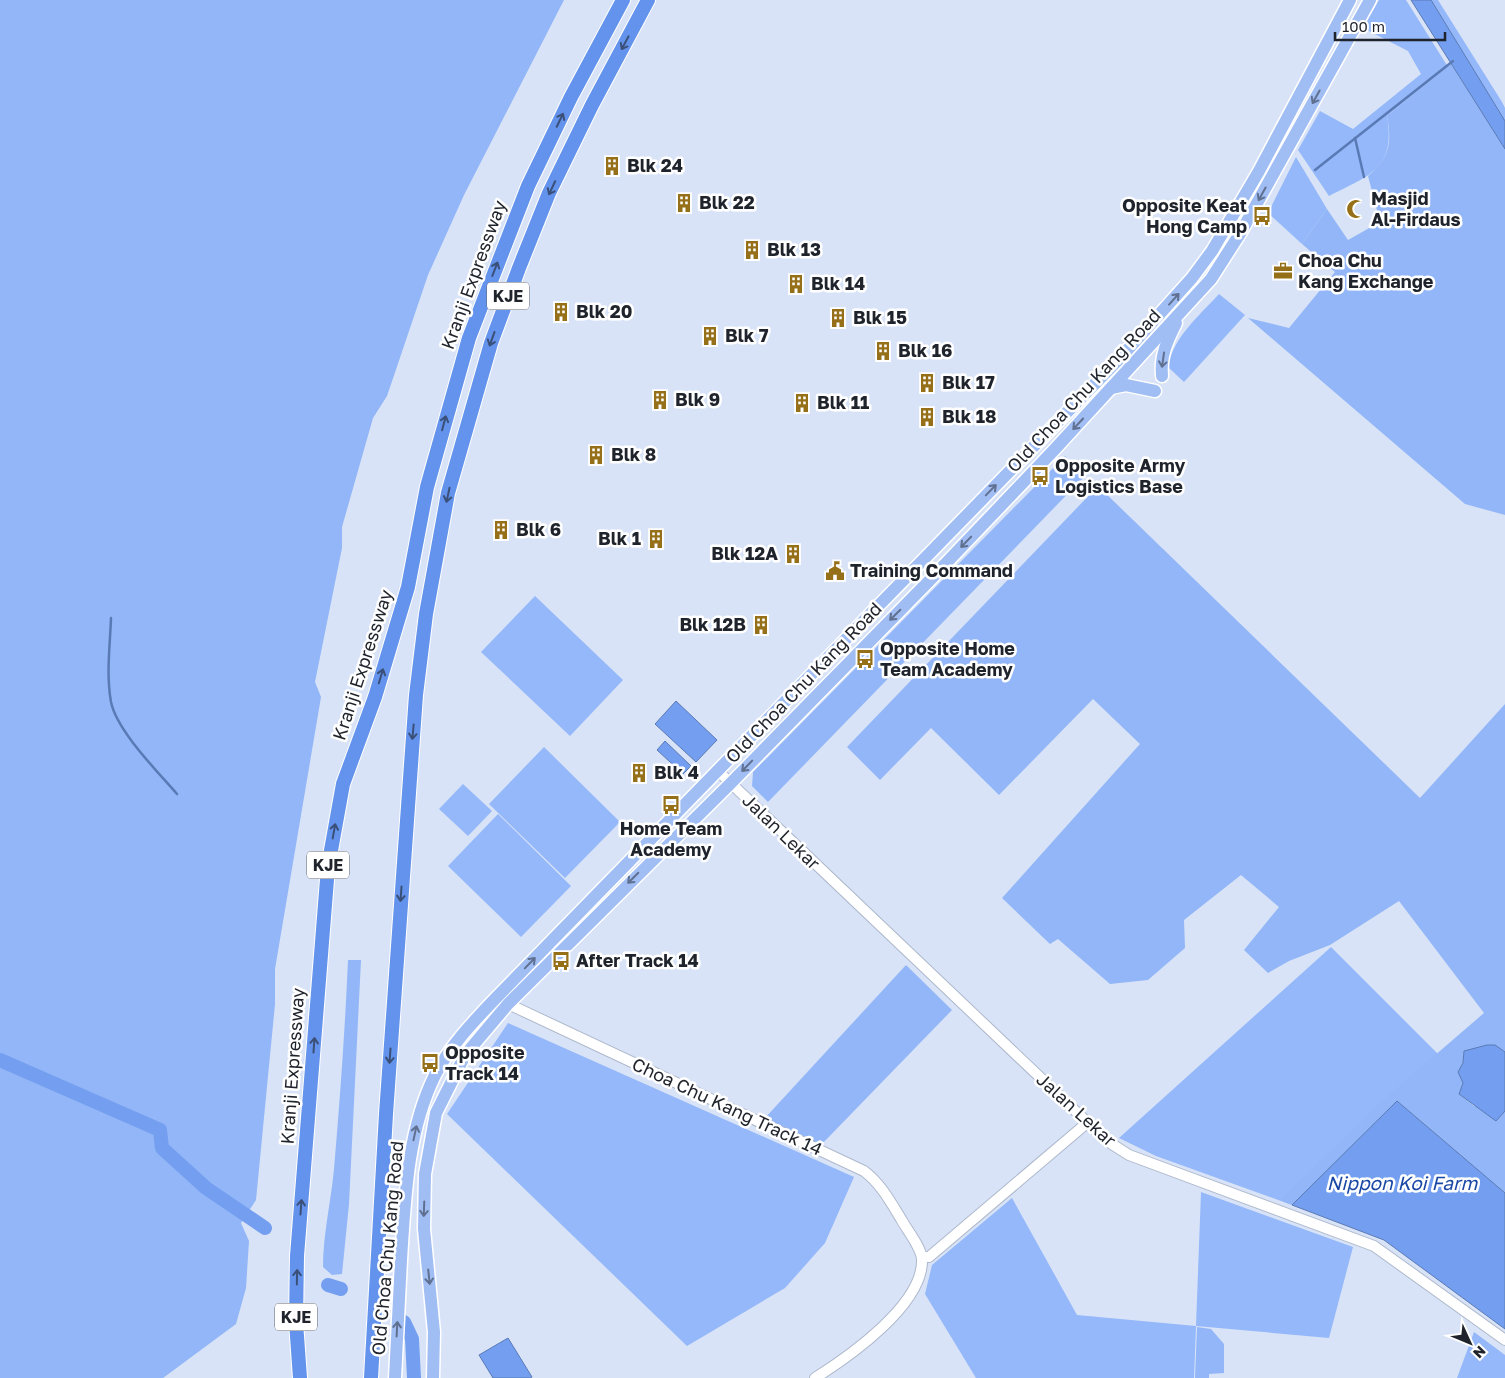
<svg xmlns="http://www.w3.org/2000/svg" width="1505" height="1378" font-family="'Golos Text',sans-serif">
	<rect width="100%" height="100%" fill="#d8e3f7"/>
	<g fill="#94b8f9">
		<path d="M1379,0H1406L1448,67L1387,116C1396,169 1370,175 1329,196L1298,150L1320,111L1353,129L1421,74L1408,51L1363,28Z"/>
		<polygon points="1431,0 1438,0 1502,102 1505,108 1505,121"/>
		<polygon points="1296,157 1327,209 1302,244 1268,213"/>
		<path d="M1219,294L1245,315L1184,382L1168,367C1173,337 1200,315 1219,294Z"/>
		<polygon points="535,596 623,680 570,736 481,652"/>
		<polygon points="544,747 620,822 565,878 489,804"/>
		<polygon points="463,784 492,811 468,836 439,809"/>
		<polygon points="498,814 571,886 521,937 448,866"/>
		<polygon points="1331,947 1442,1058 1292,1205 1156,1156 1119,1138"/>
		<polygon points="508,1023 854,1177 825,1243 785,1288 687,1346 447,1114"/>
		<polygon points="1201,1192 1353,1247 1329,1338 1196,1326 1194,1378 976,1378 925,1294 932,1265 1012,1198 1077,1315 1196,1326"/>
		<polygon points="1474,1332 1505,1355 1505,1378 1457,1378"/>
	</g>
	<g fill="#92b6f7">
		<polygon points="0,0 564,0 464,195 428,275 387,396 373,418 342,527 342,548 315,682 321,697 275,969 275,1004 256,1200 241,1223 249,1241 246,1288 236,1324 163,1378 0,1378"/>
		<path d="M1451,64L1505,149V515L1465,504L1248,318L1289,328L1335,272L1302,244L1327,209L1348,240L1380,222L1368,176C1390,158 1392,142 1387,116Z"/>
		<polygon points="1065,456 1085,476 768,802 752,786 753,772"/>
		<path d="M1098,486L1420,798L1505,704V1052C1490,1041 1481,1049 1464,1051L1463,1063L1458,1072L1463,1083L1459,1094L1474,1106L1505,1111V1193L1397,1101L1292,1205L1280,1200L1390,1094L1484,1013L1399,901L1330,945L1289,961L1268,973L1244,950L1279,907L1241,875L1184,920L1185,948L1148,980L1110,984L1058,939L1050,944L1002,898L1140,744L1093,699L999,795L931,728L880,780L847,747Z"/>
		<path d="M348,960H361L349,1204L342,1274L332,1275L323,1267C323,1234 331,1202 334,1169C340,1099 345,1030 348,960Z"/>
		<polygon points="906,965 952,1010 821,1145 765,1118"/>
		<polygon points="1197,1327 1211,1329 1224,1344 1224,1373 1209,1374 1209,1378 1195,1378"/>
	</g>
	<g fill="#749ff0" stroke="#5a7ab5">
		<polygon points="1411,0 1431,0 1505,121 1505,149"/>
		<polygon points="676,701 717,740 696,762 655,724"/>
		<polygon points="665,741 691,766 683,774 657,750"/>
		<polygon points="1487,1045 1495,1045 1505,1052 1505,1111 1496,1121 1459,1094 1463,1083 1458,1072 1463,1063 1464,1051"/>
		<polygon points="1397,1101 1505,1193 1505,1329 1384,1240 1292,1205"/>
		<polygon points="508,1338 532,1377 530,1378 493,1378 479,1355"/>
	</g>
	<g fill="none" stroke-linecap="round" stroke-linejoin="round">
		<g stroke="#5a7ab5" stroke-width="2.5">
			<polyline points="1355,138 1364,177"/>
			<polyline points="1315,170 1453,61"/>
			<path d="M111,618C110,646 106,674 111,702C117,731 158,772 177,794"/>
		</g>
		<g stroke="#749ff0" stroke-width="14">
			<polyline points="0,1060 160,1130 162,1148 206,1188 265,1228"/>
			<polyline points="328,1285 341,1289"/>
			<polyline points="404,1322 412,1339 414,1378"/>
		</g>
		<g stroke="#adb8cb" stroke-width="12">
			<g id="minor">
				<polyline points="718,771 1107,1141 1129,1155 1374,1246 1505,1340"/>
				<path d="M504,1002L864,1171C881,1184 890,1201 901,1219C907,1230 921,1247 922,1259C924,1304 850,1356 815,1378"/>
				<polyline points="922,1257 929,1257 1087,1123"/>
			</g>
		</g>
		<g stroke="#fff" stroke-width="15">
			<g id="major">
				<path d="M1162,376C1160,356 1167,341 1176,323"/>
				<polyline points="1111,388 1126,385 1155,391"/>
				<path d="M395,1378C397,1339 399,1300 401,1260C405,1198 407,1132 435,1075C450,1046 473,1022 496,998L1122,356L1192,278L1212,251L1259,171L1350,0"/>
				<polyline points="433,1378 434,1332 424,1229 425,1174 436,1113 465,1055 508,1004 731,783 929,581 1055,449 1211,279 1241,232 1370,0"/>
			</g>
		</g>
		<g stroke="#fff" stroke-width="16">
			<g id="highway">
				<polyline points="300,1378 296,1322 297,1256 328,867 343,784 375,697 408,587 427,487 469,338 528,186 571,97 623,0"/>
				<polyline points="371,1378 386,1114 416,695 426,614 448,493 491,343 519,268 549,193 592,105 648,0"/>
			</g>
		</g>
		<use href="#minor" stroke="#fff" stroke-width="10"/>
		<use href="#major" stroke="#a1bef4" stroke-width="12"/>
		<use href="#highway" stroke="#6393ec" stroke-width="14"/>
	</g>
	<defs><path id="oneway-shaft" d="M-6 0H5M1.5-3L5.5 0L1.5 3" fill="none" stroke-width="1.6" stroke-linecap="round" stroke-linejoin="round" transform="scale(1.25)"/></defs>
	<g stroke="#3a5078">
		<use href="#oneway-shaft" transform="translate(625 43) rotate(118)"/>
		<use href="#oneway-shaft" transform="translate(560 120) rotate(-64)"/>
		<use href="#oneway-shaft" transform="translate(552 188) rotate(115)"/>
		<use href="#oneway-shaft" transform="translate(495 269) rotate(-69)"/>
		<use href="#oneway-shaft" transform="translate(492 339) rotate(110)"/>
		<use href="#oneway-shaft" transform="translate(444 423) rotate(-75)"/>
		<use href="#oneway-shaft" transform="translate(448 495) rotate(102)"/>
		<use href="#oneway-shaft" transform="translate(381 676) rotate(-73)"/>
		<use href="#oneway-shaft" transform="translate(413 732) rotate(95)"/>
		<use href="#oneway-shaft" transform="translate(334 831) rotate(-80)"/>
		<use href="#oneway-shaft" transform="translate(401 894) rotate(94)"/>
		<use href="#oneway-shaft" transform="translate(314 1045) rotate(-86)"/>
		<use href="#oneway-shaft" transform="translate(390 1056) rotate(94)"/>
		<use href="#oneway-shaft" transform="translate(301 1207) rotate(-86)"/>
		<use href="#oneway-shaft" transform="translate(297 1277) rotate(-89)"/>
	</g>
	<g stroke="#607090">
		<use href="#oneway-shaft" transform="translate(1316 97) rotate(119)"/>
		<use href="#oneway-shaft" transform="translate(1262 194) rotate(119)"/>
		<use href="#oneway-shaft" transform="translate(1174 299) rotate(-48)"/>
		<use href="#oneway-shaft" transform="translate(1163 360) rotate(98)"/>
		<use href="#oneway-shaft" transform="translate(1078 424) rotate(133)"/>
		<use href="#oneway-shaft" transform="translate(991 490) rotate(-46)"/>
		<use href="#oneway-shaft" transform="translate(966 542) rotate(134)"/>
		<use href="#oneway-shaft" transform="translate(895 615) rotate(135)"/>
		<use href="#oneway-shaft" transform="translate(747 766) rotate(134)"/>
		<use href="#oneway-shaft" transform="translate(633 878) rotate(135)"/>
		<use href="#oneway-shaft" transform="translate(530 963) rotate(-46)"/>
		<use href="#oneway-shaft" transform="translate(415 1133) rotate(-78)"/>
		<use href="#oneway-shaft" transform="translate(424 1209) rotate(92)"/>
		<use href="#oneway-shaft" transform="translate(429 1277) rotate(84)"/>
		<use href="#oneway-shaft" transform="translate(397 1329) rotate(-87)"/>
	</g>
	<defs>
		<g id="building-bare" transform="scale(1.5)"><path d="M-4-6H4V6H1V3H-1V6H-4ZM-2.5-4.3h1.7v1.8h-1.7ZM.8-4.3h1.7v1.8H.8ZM-2.5-1h1.7V.8h-1.7ZM.8-1h1.7V.8H.8Z" fill="#966f19" stroke="#fff" stroke-width="2.5" paint-order="stroke"/></g>
		<g id="mosque-bare" transform="scale(1.5)"><path d="M3.5-4.9A6 6 0 1 0 3.5 4.9A5 5 0 1 1 3.5-4.9Z" fill="#966f19" stroke="#fff" stroke-width="2.5" paint-order="stroke"/></g>
		<g id="bus-bare" transform="scale(1.5)"><path d="M-5-6H5V4H4V6H2V4H-2V6H-4V4H-5ZM-3.5-4V0h7V-4ZM-3.5 1.2v1.5H-2V1.2ZM2 1.2v1.5H3.5V1.2Z" fill="#966f19" stroke="#fff" stroke-width="2.5" paint-order="stroke"/></g>
		<g id="office-bare" transform="scale(1.5)"><path d="M-6-3h4V-5.5h4V-3h4V5H-6ZM-1-4.5V-3h2v-1.5ZM-6 0V1H6V0Z" fill="#966f19" stroke="#fff" stroke-width="2.5" paint-order="stroke"/></g>
		<g id="civic-bare" transform="scale(1.5)"><path d="M-.6-6.5H3V-4.5H.6V-3L4-1V1h2V6H-6V1h2V-1L-.6-3ZM-1.2 2.5V6h2.4V2.5Z" fill="#966f19" stroke="#fff" stroke-width="2.5" paint-order="stroke"/></g>
	</defs>
	<g fill-rule="evenodd">
		<use href="#building-bare" x="612" y="166"/>
		<use href="#building-bare" x="684" y="203"/>
		<use href="#mosque-bare" x="1356" y="209"/>
		<use href="#bus-bare" x="1262" y="216"/>
		<use href="#building-bare" x="752" y="250"/>
		<use href="#office-bare" x="1283" y="271"/>
		<use href="#building-bare" x="796" y="284"/>
		<use href="#building-bare" x="561" y="312"/>
		<use href="#building-bare" x="838" y="318"/>
		<use href="#building-bare" x="710" y="336"/>
		<use href="#building-bare" x="883" y="351"/>
		<use href="#building-bare" x="927" y="383"/>
		<use href="#building-bare" x="660" y="400"/>
		<use href="#building-bare" x="802" y="403"/>
		<use href="#building-bare" x="927" y="417"/>
		<use href="#building-bare" x="596" y="455"/>
		<use href="#bus-bare" x="1040" y="476"/>
		<use href="#building-bare" x="501" y="530"/>
		<use href="#building-bare" x="656" y="539"/>
		<use href="#building-bare" x="793" y="554"/>
		<use href="#civic-bare" x="835" y="571"/>
		<use href="#building-bare" x="761" y="625"/>
		<use href="#bus-bare" x="865" y="659"/>
		<use href="#building-bare" x="639" y="773"/>
		<use href="#bus-bare" x="671" y="805"/>
		<use href="#bus-bare" x="561" y="961"/>
		<use href="#bus-bare" x="430" y="1063"/>
	</g>
	<g text-anchor="middle" stroke-width="5" stroke-linejoin="round" paint-order="stroke">
		<g fill="#fff" stroke="#62656b" stroke-width="1">
			<rect x="487" y="282.5" width="42" height="27" rx="4"/>
			<rect x="307" y="851.5" width="42" height="27" rx="4"/>
			<rect x="275" y="1303.5" width="42" height="27" rx="4"/>
		</g>
		<g font-size="16" font-weight="bold" fill="#1f232b">
			<text x="508" y="302">KJE</text>
			<text x="328" y="871">KJE</text>
			<text x="296" y="1323">KJE</text>
		</g>
		<g font-size="18" font-weight="bold" fill="#1f232b" stroke="#fff" text-anchor="start">
			<text x="627" y="172">Blk 24</text>
			<text x="1371" y="205">Masjid<tspan x="1371" dy="21">Al-Firdaus</tspan></text>
			<text x="699" y="209">Blk 22</text>
			<text x="1247" y="212" text-anchor="end">Opposite Keat<tspan x="1247" dy="21">Hong Camp</tspan></text>
			<text x="767" y="256">Blk 13</text>
			<text x="1298" y="267">Choa Chu<tspan x="1298" dy="21">Kang Exchange</tspan></text>
			<text x="811" y="290">Blk 14</text>
			<text x="576" y="318">Blk 20</text>
			<text x="853" y="324">Blk 15</text>
			<text x="725" y="342">Blk 7</text>
			<text x="898" y="357">Blk 16</text>
			<text x="942" y="389">Blk 17</text>
			<text x="675" y="406">Blk 9</text>
			<text x="817" y="409">Blk 11</text>
			<text x="942" y="423">Blk 18</text>
			<text x="611" y="461">Blk 8</text>
			<text x="1055" y="472">Opposite Army<tspan x="1055" dy="21">Logistics Base</tspan></text>
			<text x="516" y="536">Blk 6</text>
			<text x="641" y="545" text-anchor="end">Blk 1</text>
			<text x="778" y="560" text-anchor="end">Blk 12A</text>
			<text x="850" y="577">Training Command</text>
			<text x="746" y="631" text-anchor="end">Blk 12B</text>
			<text x="880" y="655">Opposite Home<tspan x="880" dy="21">Team Academy</tspan></text>
			<text x="654" y="779">Blk 4</text>
			<text x="671" y="835" text-anchor="middle">Home Team<tspan x="671" dy="21">Academy</tspan></text>
			<text x="576" y="967">After Track 14</text>
			<text x="445" y="1059">Opposite<tspan x="445" dy="21">Track 14</tspan></text>
		</g>
		<g font-size="18" fill="#1f232b" stroke="#fff">
			<text transform="translate(474 275) rotate(-70)" y="6">Kranji Expressway</text>
			<text transform="translate(1084 391) rotate(-47)" y="6">Old Choa Chu Kang Road</text>
			<text transform="translate(363 665) rotate(-72)" y="6">Kranji Expressway</text>
			<text transform="translate(804 683) rotate(-46)" y="6">Old Choa Chu Kang Road</text>
			<text transform="translate(781 832) rotate(44)" y="6">Jalan Lekar</text>
			<text transform="translate(293 1066) rotate(-86)" y="6">Kranji Expressway</text>
			<text transform="translate(727 1107) rotate(25)" y="6">Choa Chu Kang Track 14</text>
			<text transform="translate(1076 1110) rotate(42)" y="6">Jalan Lekar</text>
			<text transform="translate(388 1248) rotate(-85)" y="6">Old Choa Chu Kang Road</text>
		</g>
		<g font-size="19" font-style="italic" fill="#1a48a5" stroke="#fff">
			<text x="1402" y="1190">Nippon Koi Farm</text>
		</g>
	</g>
	<g transform="translate(1470 1343) rotate(134)" stroke="#ffffff" stroke-width="4" paint-order="stroke">
	<path d="M0-4L9 19L0 12L-9 19Z" fill="#1f232b"/>
	<text y="-8" font-size="14" font-weight="bold" text-anchor="middle" fill="#1f232b">N</text>
	</g>
	<path d="M1335 32v8h110v-8" fill="none" stroke="#1f232b" stroke-width="2.5"/>
	<text x="1342" y="32" font-size="15" fill="#1f232b" stroke="#ffffff" stroke-width="4" paint-order="stroke">100 m</text>
</svg>
